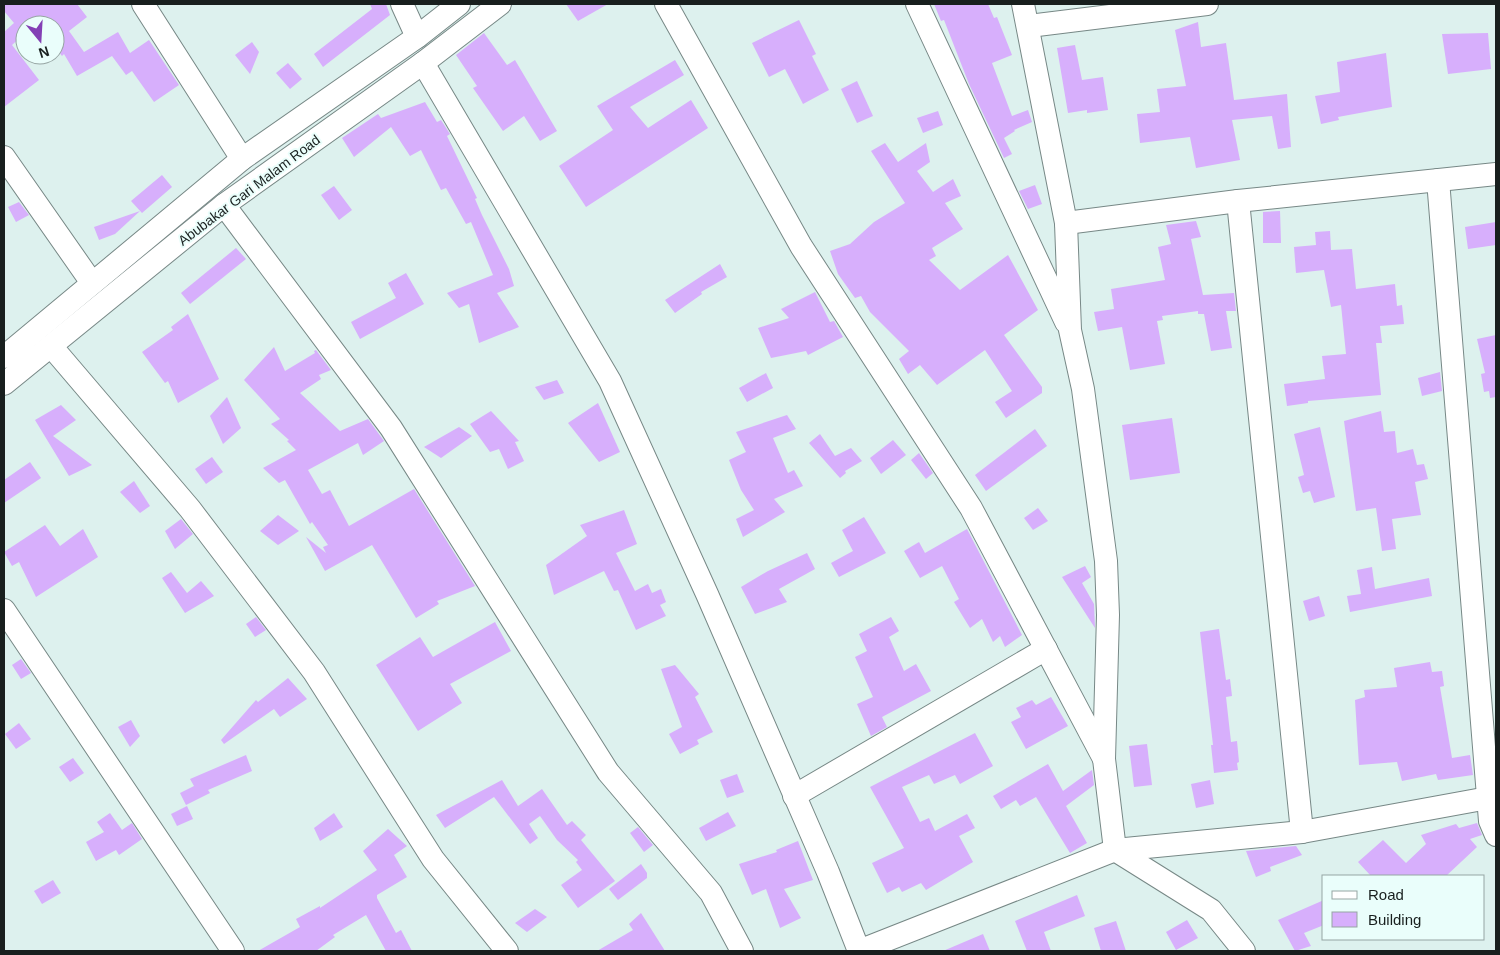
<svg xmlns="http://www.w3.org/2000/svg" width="1500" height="955" font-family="Helvetica,sans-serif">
	<rect width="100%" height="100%" fill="#ddf1ee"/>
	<g fill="#d7affc">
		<polygon points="4,4 77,4 87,17 69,31 84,52 118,32 130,53 149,40 179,85 154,102 132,71 126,75 112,56 77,76 64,54 62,56 55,47 55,25 25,25 25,33 12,45 39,80 4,107 4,32 14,23 4,11"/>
		<polygon points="370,4 386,4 390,15 323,67 314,54 372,9"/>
		<polygon points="566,4 608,4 578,21"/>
		<polygon points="934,4 988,4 994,18 997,17 1012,55 992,63 1012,116 1028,110 1032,122 1014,130 1015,131 1004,138 1012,154 1004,158 969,84 944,20 941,21"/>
		<polygon points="799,20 816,54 812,56 829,90 803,104 785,69 769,77 752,43"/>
		<polygon points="1198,22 1201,47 1226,43 1234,100 1287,94 1291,147 1278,149 1272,116 1232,120 1240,160 1196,168 1190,137 1140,143 1137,114 1160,112 1157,89 1186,86 1175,30"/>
		<polygon points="484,33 507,65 515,60 557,131 540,141 524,116 503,131 473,88 477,86 456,55"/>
		<polygon points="1488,33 1491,69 1448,74 1442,34"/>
		<polygon points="252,42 259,52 250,74 235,55"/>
		<polygon points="1075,45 1082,80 1103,77 1108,110 1087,113 1087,110 1068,113 1057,48"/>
		<polygon points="1386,53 1392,107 1338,117 1339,120 1321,124 1315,96 1340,92 1337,62"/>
		<polygon points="675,60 684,75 630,107 648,128 691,100 708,128 586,207 559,166 613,130 597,106"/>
		<polygon points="288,63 302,79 290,89 276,73"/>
		<polygon points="857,81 873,116 857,123 841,89"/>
		<polygon points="425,102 437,122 441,120 450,134 447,136 477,198 475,199 482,215 509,269 514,286 497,293 519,327 479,343 469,304 459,308 447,293 493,275 471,222 466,224 446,188 441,190 421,150 410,156 391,127 354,157 342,138 378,114 381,118"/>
		<polygon points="938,111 943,125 923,133 917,118"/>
		<polygon points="885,143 898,162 926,143 930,162 917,171 933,192 953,179 961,196 945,203 963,229 932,248 936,256 929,260 960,290 1008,255 1038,310 1004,335 1042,387 1042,393 1006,418 995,402 1012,391 985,350 937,385 920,365 908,374 899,359 909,351 870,312 861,296 855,298 838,274 830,251 850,244 874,222 905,203 871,151"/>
		<polygon points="162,175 172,187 142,213 131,201"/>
		<polygon points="1035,185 1042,204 1028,209 1019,191"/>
		<polygon points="334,186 352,210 339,220 321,195"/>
		<polygon points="19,202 29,215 16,222 8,207"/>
		<polygon points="140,211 115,234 99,240 94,227"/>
		<polygon points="1280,211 1281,243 1263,243 1263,212"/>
		<polygon points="1196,221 1201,237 1191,239 1203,295 1234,293 1236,311 1226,311 1232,348 1211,351 1204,314 1198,314 1198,311 1162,316 1163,320 1157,321 1165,364 1130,370 1122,327 1098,331 1094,312 1114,309 1111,289 1165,280 1158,247 1171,244 1166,225"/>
		<polygon points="1496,222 1496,245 1468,249 1465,227"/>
		<polygon points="1330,231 1331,250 1352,249 1356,289 1395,284 1397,306 1402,305 1404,324 1380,326 1382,343 1376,343 1381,395 1308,401 1308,403 1287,406 1284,384 1325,379 1322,356 1346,354 1341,305 1331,307 1324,270 1296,273 1294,247 1316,245 1315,232"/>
		<polygon points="236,248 246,259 190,304 181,293"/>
		<polygon points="720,264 727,277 701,292 702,294 675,313 665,300"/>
		<polygon points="406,273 424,304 360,339 351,322 396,298 388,283"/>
		<polygon points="815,292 830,322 834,321 843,337 808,355 806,351 771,358 758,328 789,318 781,309"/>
		<polygon points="188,314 219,379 178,403 168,381 165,383 142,352 173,330 171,327"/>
		<polygon points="1496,335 1496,397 1490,398 1489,391 1484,392 1481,374 1485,373 1477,339"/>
		<polygon points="274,347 285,371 315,353 314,351 316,350 331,370 319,375 321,379 300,393 340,431 368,419 384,441 363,455 358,443 308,470 322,494 330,490 349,526 414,489 475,586 437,601 439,604 416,618 372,545 325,571 306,537 326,553 323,547 328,545 312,522 310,524 285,480 279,483 263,468 296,450 287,441 289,440 271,424 280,419 244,380"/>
		<polygon points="1440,372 1442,391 1422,396 1418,378"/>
		<polygon points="766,373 773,388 747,402 739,388"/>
		<polygon points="557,380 564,393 544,400 535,387"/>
		<polygon points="227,397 241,428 223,444 210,416"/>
		<polygon points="598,403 620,452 599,462 568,423"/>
		<polygon points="61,405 76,420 53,436 92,465 69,476 35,420"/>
		<polygon points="491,411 519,441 515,442 524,461 508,469 499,449 490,452 470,424"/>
		<polygon points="1381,411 1384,432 1395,431 1397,453 1413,449 1417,465 1424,464 1428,479 1415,482 1421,515 1392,519 1396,549 1382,551 1376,508 1356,511 1344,421"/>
		<polygon points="787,415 796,429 773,438 788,473 794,470 803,486 774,499 785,512 743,537 736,519 754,510 741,490 729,460 746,452 736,432"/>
		<polygon points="1172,418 1180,473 1130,480 1122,425"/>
		<polygon points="459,427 472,436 441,458 424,447"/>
		<polygon points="1320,427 1335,497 1314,503 1310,491 1303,493 1298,477 1304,475 1294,434"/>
		<polygon points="1035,429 1047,446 986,491 975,475"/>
		<polygon points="820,434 835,456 851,448 862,461 845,471 846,473 840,478 809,443"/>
		<polygon points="893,440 906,455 881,474 870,458"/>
		<polygon points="919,453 933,473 926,479 911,460"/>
		<polygon points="212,457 223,472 206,484 195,469"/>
		<polygon points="30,462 41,478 4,503 4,480"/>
		<polygon points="134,481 150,506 140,513 120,492"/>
		<polygon points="1038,508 1048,521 1033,530 1024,518"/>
		<polygon points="624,510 637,544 616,553 635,591 648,584 652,593 661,589 666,602 660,605 666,616 636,630 618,590 614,591 604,571 554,595 546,565 587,536 580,525"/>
		<polygon points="278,515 299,531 278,545 260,531"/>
		<polygon points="864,517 886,553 839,577 831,563 853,551 842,530"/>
		<polygon points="181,519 193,534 175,549 165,531"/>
		<polygon points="45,525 60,546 83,529 98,557 36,597 19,562 12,566 4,552"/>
		<polygon points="967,529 1022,635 1005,647 1000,636 993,642 982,619 970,628 954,602 959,599 942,566 920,578 904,551 919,542 925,553"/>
		<polygon points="807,553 815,569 779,589 787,602 755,614 741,587 768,571"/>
		<polygon points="1085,566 1091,577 1082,583 1094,604 1095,628 1062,577"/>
		<polygon points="1372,567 1375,589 1429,578 1432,596 1350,612 1347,596 1361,594 1357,570"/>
		<polygon points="171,572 187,593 201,581 214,596 185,613 162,578"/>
		<polygon points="1319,596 1325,616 1309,621 1303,601"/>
		<polygon points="256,617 266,630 255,637 246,624"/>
		<polygon points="891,617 899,631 889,637 904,671 916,664 931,691 882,717 887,727 871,736 857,704 873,697 855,657 867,651 859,634"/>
		<polygon points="495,622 511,651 450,684 462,703 418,731 376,665 420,637 433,657"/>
		<polygon points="1219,629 1226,680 1230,679 1232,696 1226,697 1231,742 1237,741 1239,762 1237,763 1238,770 1214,773 1211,745 1213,745 1200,632"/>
		<polygon points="21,659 31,673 21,679 12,665"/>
		<polygon points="1430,662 1432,672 1442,671 1444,686 1440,687 1452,758 1470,755 1473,775 1438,780 1436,774 1402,781 1397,762 1359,765 1355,700 1365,697 1364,690 1397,687 1394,668"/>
		<polygon points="675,665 699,694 695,697 713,732 697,740 699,744 680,754 669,734 682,727 661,669"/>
		<polygon points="288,678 307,699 280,717 274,709 224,744 221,740 256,700 258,702"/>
		<polygon points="1051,697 1068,726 1026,749 1011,722 1021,717 1016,708 1032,700 1036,705"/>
		<polygon points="131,720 140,736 130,747 118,727"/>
		<polygon points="19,723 31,739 16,749 5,734"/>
		<polygon points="975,733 993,766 960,784 955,775 934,784 929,775 902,787 920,822 929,818 935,831 967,814 975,828 959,836 973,862 926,890 921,883 902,892 899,887 887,893 872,863 904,848 870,787"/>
		<polygon points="1147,744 1152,785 1134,787 1129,746"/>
		<polygon points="246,755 252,771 208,790 210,793 186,805 180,793 194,786 190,779"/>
		<polygon points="73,758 84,773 70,782 59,767"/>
		<polygon points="1048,764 1063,791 1092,770 1094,785 1066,806 1087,843 1070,853 1036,797 1020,806 1016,800 1001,809 993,796"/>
		<polygon points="737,774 744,792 727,798 720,780"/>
		<polygon points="502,780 518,806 542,789 567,825 572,821 586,835 581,840 615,881 578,908 561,885 582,870 576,862 578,860 557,840 540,816 529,824 538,838 530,844 494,797 445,828 436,815"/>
		<polygon points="1210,780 1214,804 1196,808 1191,784"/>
		<polygon points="187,806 193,819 177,826 171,814"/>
		<polygon points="728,812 736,826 706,841 699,828"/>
		<polygon points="110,813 122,830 132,823 142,839 119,855 116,850 96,861 86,842 104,832 97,822"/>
		<polygon points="334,813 343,827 320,841 314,828"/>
		<polygon points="1477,823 1482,835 1470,839 1477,847 1446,876 1371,876 1358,862 1383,840 1406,863 1426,844 1421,835 1456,824 1459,828"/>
		<polygon points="638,827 653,845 644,852 630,833"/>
		<polygon points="388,829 407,846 394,855 407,877 377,895 377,898 396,933 401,930 412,951 386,951 366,915 333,935 335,937 316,951 258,951 300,927 296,919 320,906 320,908 377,870 363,851"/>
		<polygon points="798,841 813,880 784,889 801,918 780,928 766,889 752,895 739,864 777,852 776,850"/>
		<polygon points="1296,846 1302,855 1270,867 1271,871 1256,877 1246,851"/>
		<polygon points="641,864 647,873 647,878 618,900 609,889"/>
		<polygon points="53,880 61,893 42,904 34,891"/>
		<polygon points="1077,895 1085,916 1044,932 1051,951 1027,951 1015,921"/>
		<polygon points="1324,900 1324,925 1304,933 1311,946 1295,951 1278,920"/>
		<polygon points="535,909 547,917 527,932 515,923"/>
		<polygon points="641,913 665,951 597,951 633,930 629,924"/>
		<polygon points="1187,920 1198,938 1176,950 1166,932"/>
		<polygon points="1116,921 1126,951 1101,951 1094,928"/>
		<polygon points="983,934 990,951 943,951"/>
	</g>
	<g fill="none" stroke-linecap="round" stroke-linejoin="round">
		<g stroke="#778886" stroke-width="24">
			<g id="minor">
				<polyline points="143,4 242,159"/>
				<polyline points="402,4 417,37"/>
				<polyline points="666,4 801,246 971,508 1103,757"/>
				<polyline points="917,4 1066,322"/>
				<polyline points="1023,4 1066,223 1070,330 1083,389 1106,561 1108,615 1104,759 1115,850 1211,910 1244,951"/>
				<polyline points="1029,26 1207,4"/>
				<polyline points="423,63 610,381 707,594 828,872 859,951"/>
				<polyline points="4,157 92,283"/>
				<polyline points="1438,180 1490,821 1496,835"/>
				<polyline points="1238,201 1302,832"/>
				<polyline points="224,205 391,428 608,772 711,893 742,951"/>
				<polyline points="1066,223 1238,201 1496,174"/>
				<polyline points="51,346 190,509 314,672 433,859 507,951"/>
				<polyline points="4,357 242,159 417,37 459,4"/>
				<polyline points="4,384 224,205 423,63 500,4"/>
				<polyline points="4,610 233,951"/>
				<polyline points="794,796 1046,649"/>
				<polyline points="859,951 1115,850 1302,832 1488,798"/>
			</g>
		</g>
		<use href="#minor" stroke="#fff" stroke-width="22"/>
	</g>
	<g text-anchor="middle" stroke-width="4" stroke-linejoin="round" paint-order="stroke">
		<g font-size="14" fill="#181f1e" stroke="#eafefb">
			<text transform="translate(249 190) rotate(-37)" y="5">Abubakar Gari Malam Road</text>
		</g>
	</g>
	<rect width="1500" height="955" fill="none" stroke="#181f1e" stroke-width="10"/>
	<rect x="1322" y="875" width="162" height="65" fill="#eafefb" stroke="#96a5a3"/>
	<rect x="1332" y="891" width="25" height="8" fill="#ffffff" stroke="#96a5a3"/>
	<text x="1368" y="900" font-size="15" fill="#181f1e">Road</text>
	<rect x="1332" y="912" width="25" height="15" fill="#d7affc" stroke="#96a5a3"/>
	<text x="1368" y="925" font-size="15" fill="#181f1e">Building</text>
	<g transform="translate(40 40) rotate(162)"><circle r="24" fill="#eafefb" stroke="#96a5a3"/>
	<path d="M0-4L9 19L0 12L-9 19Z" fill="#8340b5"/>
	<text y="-8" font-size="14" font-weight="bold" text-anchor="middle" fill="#181f1e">N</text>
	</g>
</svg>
